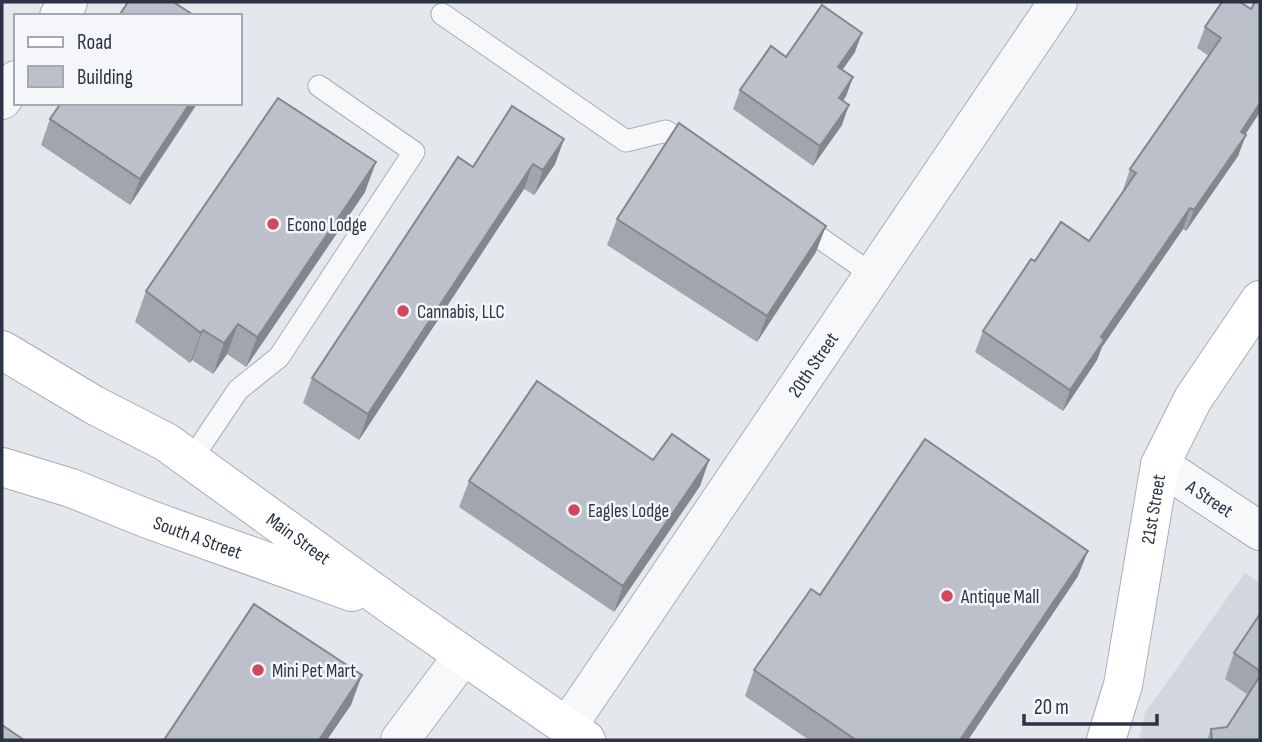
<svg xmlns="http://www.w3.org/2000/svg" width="1262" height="742" font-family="'Sofia Sans Condensed',sans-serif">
	<rect width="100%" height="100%" fill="#e4e7ec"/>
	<polygon fill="#d2d6de" points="1245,573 1260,583 1260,740 1139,740 1145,713"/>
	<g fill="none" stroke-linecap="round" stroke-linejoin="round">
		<g stroke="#a9aeb7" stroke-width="23">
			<g id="lane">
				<polyline points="442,14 626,141 666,131 693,149"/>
				<polyline points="797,222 873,275"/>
				<polyline points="191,460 238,390 279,357 414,152 319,86"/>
			</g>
		</g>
		<g stroke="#a9aeb7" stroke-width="40">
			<g id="street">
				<polyline points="59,16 68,2"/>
				<polyline points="2,100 16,80"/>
				<path id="s1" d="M1160,465L1260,531"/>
				<path id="s2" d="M567,727L1058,2"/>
				<polyline points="400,740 463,656"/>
			</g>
		</g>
		<g stroke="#a9aeb7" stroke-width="40">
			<g id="secondary">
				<path id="s3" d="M1106,740L1123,685L1160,465L1193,399L1260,300"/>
			</g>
		</g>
		<g stroke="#a3abb8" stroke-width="40">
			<g id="primary">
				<path id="s4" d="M2,350L94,405L166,442L394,607L586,740"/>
				<path id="s5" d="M2,467L71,488L148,519L352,592"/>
			</g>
		</g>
		<use href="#lane" stroke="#f7f8fa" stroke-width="21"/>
		<use href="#street" stroke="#f7f8fa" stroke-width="38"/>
		<use href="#secondary" stroke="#fff" stroke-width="38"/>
		<use href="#primary" stroke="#fff" stroke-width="38"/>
	</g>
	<g fill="#a1a5ae">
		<polygon points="1260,2 1260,112 1245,135 1238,156 1186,231 1183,229 1102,347 1097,360 1063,411 975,352 983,331 1035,261 1089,241 1124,191 1123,190 1130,169 1209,56 1197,48 1205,27 1251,9"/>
		<polygon points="855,52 842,70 853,77 846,96 843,101 842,125 813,166 733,109 740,90 786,57"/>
		<polygon points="196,106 130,205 41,145 50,119"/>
		<polygon points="564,139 555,164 534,195 524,189 359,440 303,403 312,378 473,167"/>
		<polygon points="365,192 246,367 227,354 213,374 192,360 190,363 135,322 146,291"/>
		<polygon points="617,219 816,252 757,342 607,245"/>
		<polygon points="653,460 709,460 700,486 614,612 459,507 469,481"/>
		<polygon points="1078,576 968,740 809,740 745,696 754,670 820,595"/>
		<polygon points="1260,614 1260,740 1207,740 1211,729 1227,727 1248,695 1225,679 1234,653"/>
	</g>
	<g fill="#83868d">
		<polygon points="862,33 855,52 831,86 838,67"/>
		<polygon points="853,77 846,96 832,118 839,98"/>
		<polygon points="190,103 197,103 130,205 140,179"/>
		<polygon points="1260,103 1260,112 1233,153 1241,132"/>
		<polygon points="849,105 842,125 813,166 820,146"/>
		<polygon points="1246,135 1238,156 1186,231 1194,210"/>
		<polygon points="564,139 555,164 534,195 543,170"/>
		<polygon points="376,162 365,192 246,367 257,337"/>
		<polygon points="533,164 524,189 359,440 368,414"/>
		<polygon points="1190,208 1183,229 1102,347 1097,360 1063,411 1070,390 1101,337"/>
		<polygon points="826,226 816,252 757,342 767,316"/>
		<polygon points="238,324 227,354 213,374 224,343"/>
		<polygon points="203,330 192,360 190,363 201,333"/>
		<polygon points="709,460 700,486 614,612 623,586"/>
		<polygon points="1088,551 1078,576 968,740 960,740"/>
		<polygon points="362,675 351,705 327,740 319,740"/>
	</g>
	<g fill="#bbc0ca" stroke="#83868d" stroke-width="2">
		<polygon points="128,2 176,2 175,3 195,16 119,16"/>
		<polygon points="1222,2 1240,2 1251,9 1255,2 1260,2 1260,103 1241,132 1246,135 1194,210 1190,208 1101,337 1104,340 1070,390 983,331 1031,259 1035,261 1061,222 1089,241 1136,173 1130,169 1221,38 1205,27"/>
		<polygon points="822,5 862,33 838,67 853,77 839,98 849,105 820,146 740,90 771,46 786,57"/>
		<polygon points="278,98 376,162 259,335 257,337 238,324 224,343 203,330 201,333 146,291"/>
		<polygon points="61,103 190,103 140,179 50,119"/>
		<polygon points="512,106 564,139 543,170 533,164 368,414 312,378 458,157 473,167"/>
		<polygon points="679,123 826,226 767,316 617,219"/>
		<polygon points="537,381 653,460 672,434 709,460 623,586 469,481"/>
		<polygon points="925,439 1088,551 960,740 856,740 754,670 811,589 820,595"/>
		<polygon points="254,604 362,675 319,740 164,740"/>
		<polygon points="1260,614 1260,671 1234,653"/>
		<polygon points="1260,676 1260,740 1212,740 1211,729 1227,727"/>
		<polygon points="2,725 24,740 2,740"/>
	</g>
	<g fill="#d1495b" stroke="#f4f6f9" stroke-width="2.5">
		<circle cx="273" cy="224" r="7"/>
		<circle cx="403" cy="311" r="7"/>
		<circle cx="574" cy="510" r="7"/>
		<circle cx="947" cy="596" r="7"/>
		<circle cx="258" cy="670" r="7"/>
	</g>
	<g text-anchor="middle" stroke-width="5" stroke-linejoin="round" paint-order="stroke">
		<g font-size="19" fill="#2b3445" stroke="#f4f6f9" text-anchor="start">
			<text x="287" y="231">Econo Lodge</text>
			<text x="417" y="318">Cannabis, LLC</text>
			<text x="588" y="517">Eagles Lodge</text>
			<text x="961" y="603">Antique Mall</text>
			<text x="272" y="677">Mini Pet Mart</text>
		</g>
		<g font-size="19" fill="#2b3445" stroke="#f4f6f9">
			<text dy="7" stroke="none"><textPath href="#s2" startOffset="438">20th Street</textPath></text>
			<text dy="7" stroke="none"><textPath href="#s1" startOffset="60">A Street</textPath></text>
			<text dy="7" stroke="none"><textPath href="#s3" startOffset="236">21st Street</textPath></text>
			<text dy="7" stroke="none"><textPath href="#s5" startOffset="208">South A Street</textPath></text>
			<text dy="7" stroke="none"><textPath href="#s4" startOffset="352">Main Street</textPath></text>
		</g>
	</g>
	<rect width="1262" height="742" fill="none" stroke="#2b3445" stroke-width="7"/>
	<rect x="14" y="14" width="228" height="91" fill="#f4f6f9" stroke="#a4a8b1" stroke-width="2"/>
	<rect x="28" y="37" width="35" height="10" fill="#ffffff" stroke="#a4a8b1" stroke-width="2"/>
	<text x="77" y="49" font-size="21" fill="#2b3445">Road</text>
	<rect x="28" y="66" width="35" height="21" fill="#bbc0ca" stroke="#a4a8b1" stroke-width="2"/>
	<text x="77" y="84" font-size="21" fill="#2b3445">Building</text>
	<path d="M1024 714v10h133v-10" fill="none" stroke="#2b3445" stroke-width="3.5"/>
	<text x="1034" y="714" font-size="21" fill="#2b3445" stroke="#f4f6f9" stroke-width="5" paint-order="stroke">20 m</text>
</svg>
